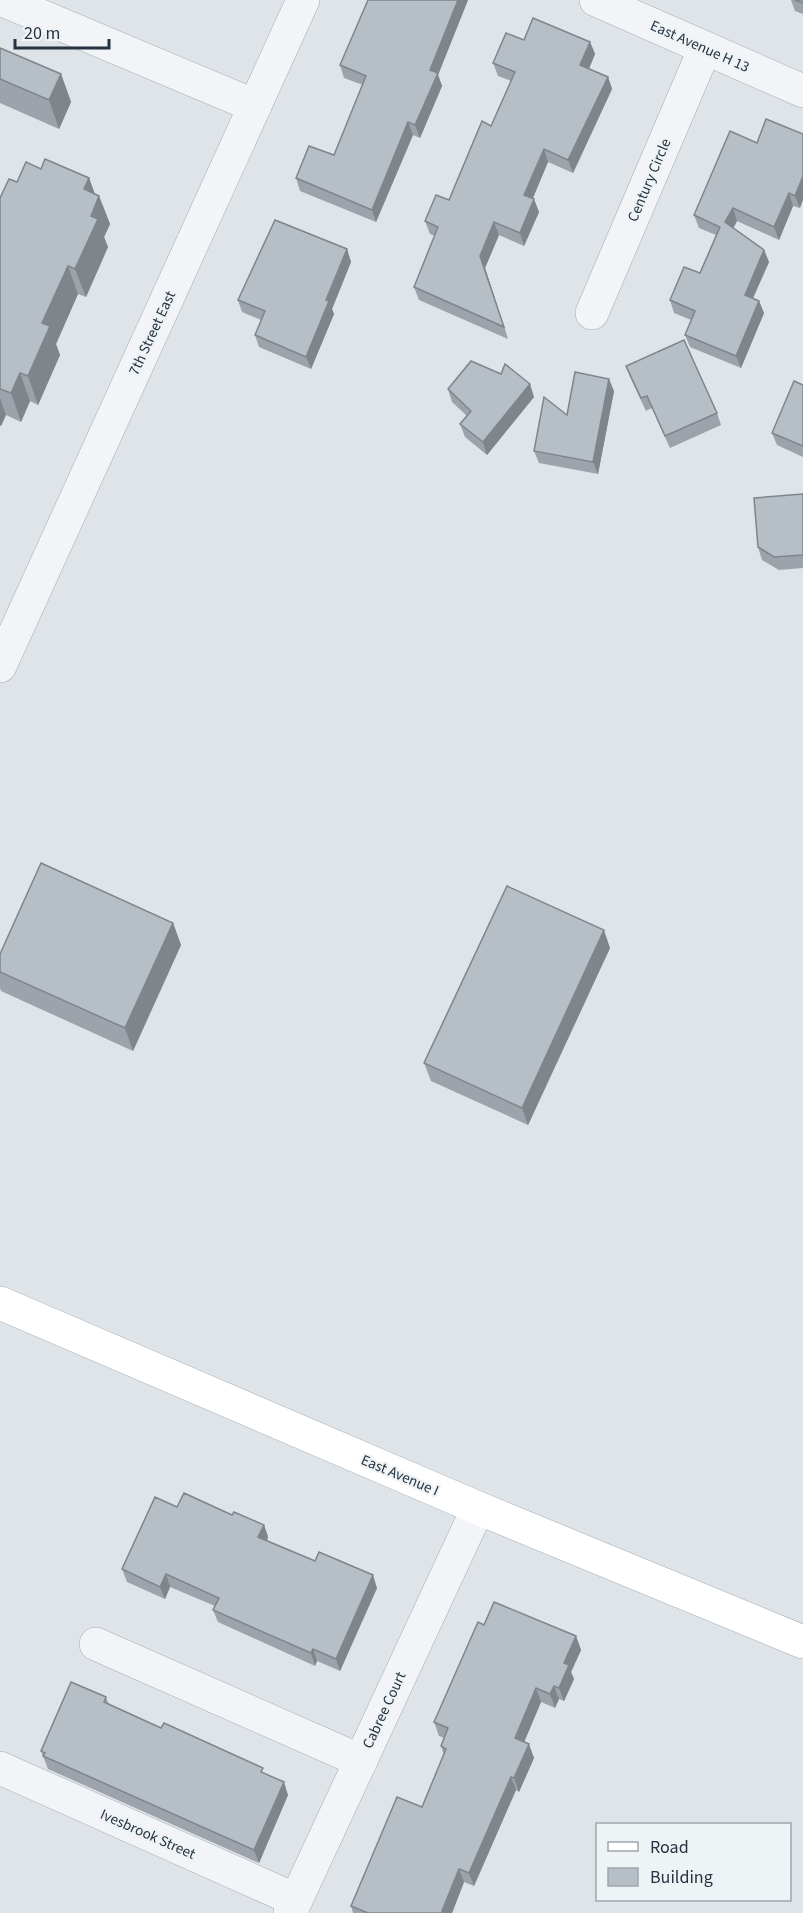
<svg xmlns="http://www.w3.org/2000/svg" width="803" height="1913" font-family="'Source Sans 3',sans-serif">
	<rect width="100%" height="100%" fill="#dfe4e9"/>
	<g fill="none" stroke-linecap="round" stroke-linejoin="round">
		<g stroke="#a4abb3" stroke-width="34">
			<g id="minor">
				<polyline points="3,0 255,106"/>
				<polyline points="596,0 803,91"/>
				<polyline points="592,313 705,48"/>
				<polyline points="0,666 303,0"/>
				<polyline points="96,1644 361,1761"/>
				<polyline points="0,1768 296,1900"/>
				<polyline points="290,1913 478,1508"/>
			</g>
		</g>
		<g stroke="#9ea9b5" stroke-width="34">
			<polyline id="primary" points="0,1303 478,1508 803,1642"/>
		</g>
		<use href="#minor" stroke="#f2f4f7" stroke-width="33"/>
		<use href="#primary" stroke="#fff" stroke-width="33"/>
	</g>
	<g fill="#9da3aa">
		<polygon points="368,0 468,0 438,75 442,86 420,138 413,135 376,222 300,191 296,178 334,155 363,85 344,78 340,65"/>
		<polygon points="791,0 803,0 803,14 795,11"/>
		<polygon points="524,40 590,42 595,54 589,69 608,77 612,89 573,173 548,162 533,198 539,212 524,246 499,235 485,268 508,339 419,300 414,287 435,236 430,234 425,221 449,200 491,126 511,81 498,76 493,63"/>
		<polygon points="0,48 61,74 71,102 59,129 0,103"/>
		<polygon points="803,134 800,208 793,206 779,240 737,221 733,228 764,250 769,262 753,298 759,301 764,313 741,368 690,347 685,335 691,320 674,313 670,300 700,273 716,235 699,228 694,215"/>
		<polygon points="41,169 89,178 95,194 99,196 110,224 104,237 108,247 86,297 78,294 56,344 60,355 38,405 30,401 21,422 6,415 1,426 0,426 0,198 17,182"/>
		<polygon points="347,249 351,262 332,309 334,314 311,369 259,347 255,335 261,320 242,312 238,300"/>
		<polygon points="626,366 717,413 721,425 670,448 652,408 646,411 631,379"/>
		<polygon points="803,385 803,457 777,445 772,433"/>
		<polygon points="448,389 534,397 487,455 465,437 460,424 467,416 452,402"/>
		<polygon points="614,391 598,474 539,463 534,451 567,415"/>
		<polygon points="803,494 803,568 779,570 762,560 758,547"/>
		<polygon points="173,923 181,945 133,1051 1,991 0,988 0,954"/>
		<polygon points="610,948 528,1125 431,1081 424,1063"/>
		<polygon points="177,1507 232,1515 264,1525 268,1537 267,1541 377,1588 340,1671 317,1661 315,1666 218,1622 213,1610 215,1606 170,1587 165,1599 127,1582 122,1569"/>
		<polygon points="484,1625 576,1636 581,1650 571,1672 574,1679 564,1701 559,1699 555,1708 541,1702 524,1742 534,1758 519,1792 516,1790 474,1886 464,1882 452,1913 353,1913 351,1906 422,1807 444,1755 441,1746 444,1738 439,1736 434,1722"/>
		<polygon points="106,1697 109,1705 266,1774 288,1795 259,1863 48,1769 41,1751"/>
	</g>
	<g fill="#7f858b">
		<polygon points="458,0 468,0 438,75 442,86 420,138 415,125 430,70"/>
		<polygon points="590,42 595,54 585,78 580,65"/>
		<polygon points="61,74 71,102 59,129 49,100"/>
		<polygon points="608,77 612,89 573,173 568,160"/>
		<polygon points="408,122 413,135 376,222 372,210"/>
		<polygon points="544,149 548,162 529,207 524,195"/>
		<polygon points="803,176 803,200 800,208 795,196"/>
		<polygon points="89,178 97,200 99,196 110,224 104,237 108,247 86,297 75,269 91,216 84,189"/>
		<polygon points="789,193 793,206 779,240 774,227"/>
		<polygon points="534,199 539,212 524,246 520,233"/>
		<polygon points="733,208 737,221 730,235 725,222"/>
		<polygon points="494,222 499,235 485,268 508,339 480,256"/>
		<polygon points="347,249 351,262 332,309 334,314 311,369 306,357 326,300"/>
		<polygon points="764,250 769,262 749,307 745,295"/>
		<polygon points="68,266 78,294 56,344 60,355 38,405 28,376 42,323"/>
		<polygon points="759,301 764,313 741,368 736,356"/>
		<polygon points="20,373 30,401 21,422 11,393"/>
		<polygon points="609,379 614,391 598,474 593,462"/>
		<polygon points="530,384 534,397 487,455 483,442"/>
		<polygon points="0,398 6,415 1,426 0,424"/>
		<polygon points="173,923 181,945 133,1051 125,1028"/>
		<polygon points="604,930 610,948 528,1125 522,1108"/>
		<polygon points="264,1525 268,1537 263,1550 258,1537"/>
		<polygon points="166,1574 170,1587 165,1599 160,1587"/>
		<polygon points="373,1575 377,1588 340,1671 336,1659"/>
		<polygon points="576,1636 581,1650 571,1672 574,1679 564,1701 559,1688 564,1663"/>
		<polygon points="313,1649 317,1661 315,1666 311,1653"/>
		<polygon points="554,1686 559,1699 555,1708 550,1694"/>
		<polygon points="536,1688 541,1702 520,1752 515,1738"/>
		<polygon points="529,1744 534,1758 519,1792 514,1778"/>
		<polygon points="511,1777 516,1790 474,1886 469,1873"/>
		<polygon points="284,1782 288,1795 259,1863 254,1850"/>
		<polygon points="459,1869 464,1882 452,1913 443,1913 442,1911"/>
	</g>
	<g fill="#b6bec6" stroke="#7f858b" stroke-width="1.5">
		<polygon points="368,0 458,0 430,70 438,73 415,125 408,122 372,210 296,178 309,146 334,155 366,76 340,65"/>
		<polygon points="795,0 803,0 803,3"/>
		<polygon points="533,18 590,42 580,65 608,77 568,160 544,149 524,195 534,199 520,233 494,222 480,256 504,327 414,287 438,227 425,221 436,195 449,200 482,121 491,126 515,72 493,63 506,33 524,40"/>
		<polygon points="0,48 61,74 49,100 0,79"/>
		<polygon points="766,119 803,134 803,176 795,196 789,193 774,227 733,208 725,222 764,250 745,295 759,301 736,356 685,335 695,311 670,300 684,267 700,273 720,227 694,215 730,131 757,143"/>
		<polygon points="45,159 89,178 84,189 99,196 91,216 98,219 75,269 68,266 42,323 50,326 28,376 20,373 11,393 0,389 0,198 9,179 17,182 26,162 41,169"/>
		<polygon points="275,220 347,249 326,300 329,301 306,357 255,335 265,311 238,300"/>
		<polygon points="684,340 717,413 665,436 647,396 641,398 626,366"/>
		<polygon points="471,361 501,374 505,364 530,384 483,442 460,424 471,411 448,389"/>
		<polygon points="575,372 609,379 593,462 534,451 544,397 567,415"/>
		<polygon points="794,381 803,385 803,446 772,433"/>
		<polygon points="803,494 803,555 774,557 758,547 754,498"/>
		<polygon points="41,863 173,923 125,1028 0,972 0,954"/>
		<polygon points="507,886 604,930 522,1108 424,1063"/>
		<polygon points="184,1493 232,1515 234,1512 264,1525 258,1537 315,1561 319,1552 373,1575 336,1659 313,1649 311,1653 213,1610 219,1598 166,1574 160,1587 122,1569 155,1497 177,1507"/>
		<polygon points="494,1602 576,1636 564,1663 569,1665 559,1688 554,1686 550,1694 536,1688 515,1738 529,1744 514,1778 511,1777 469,1873 459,1869 442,1911 446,1913 368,1913 351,1906 397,1797 422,1807 446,1749 441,1746 448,1728 434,1722 478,1622 484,1625"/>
		<polygon points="71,1682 106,1697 104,1702 161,1728 164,1723 263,1768 261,1772 284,1782 254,1850 43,1756 45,1753 41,1751"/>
	</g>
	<g text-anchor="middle" stroke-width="4.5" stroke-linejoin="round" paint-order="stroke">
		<g font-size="15" fill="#273341" stroke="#eef3f6">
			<text transform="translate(700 46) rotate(24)" y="5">East Avenue H 13</text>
			<text transform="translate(649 180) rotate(-67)" y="5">Century Circle</text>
			<text transform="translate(152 333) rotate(-65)" y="5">7th Street East</text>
			<text transform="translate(400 1475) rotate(23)" y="5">East Avenue I</text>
			<text transform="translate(384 1710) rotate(-65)" y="5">Cabree Court</text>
			<text transform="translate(148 1834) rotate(24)" y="5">Ivesbrook Street</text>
		</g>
	</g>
	<rect x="596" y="1823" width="195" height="78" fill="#eef3f6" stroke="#9ea6ae" stroke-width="1.5"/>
	<rect x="608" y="1842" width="30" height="9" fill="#ffffff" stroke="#9ea6ae" stroke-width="1.5"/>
	<text x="650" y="1853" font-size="18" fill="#273341">Road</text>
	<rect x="608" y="1868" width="30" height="18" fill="#b6bec6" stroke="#9ea6ae" stroke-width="1.5"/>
	<text x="650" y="1883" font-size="18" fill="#273341">Building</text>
	<path d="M15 39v9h94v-9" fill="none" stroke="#273341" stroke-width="3"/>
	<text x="24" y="39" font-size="18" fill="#273341" stroke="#eef3f6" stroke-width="4.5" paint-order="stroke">20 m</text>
</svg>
